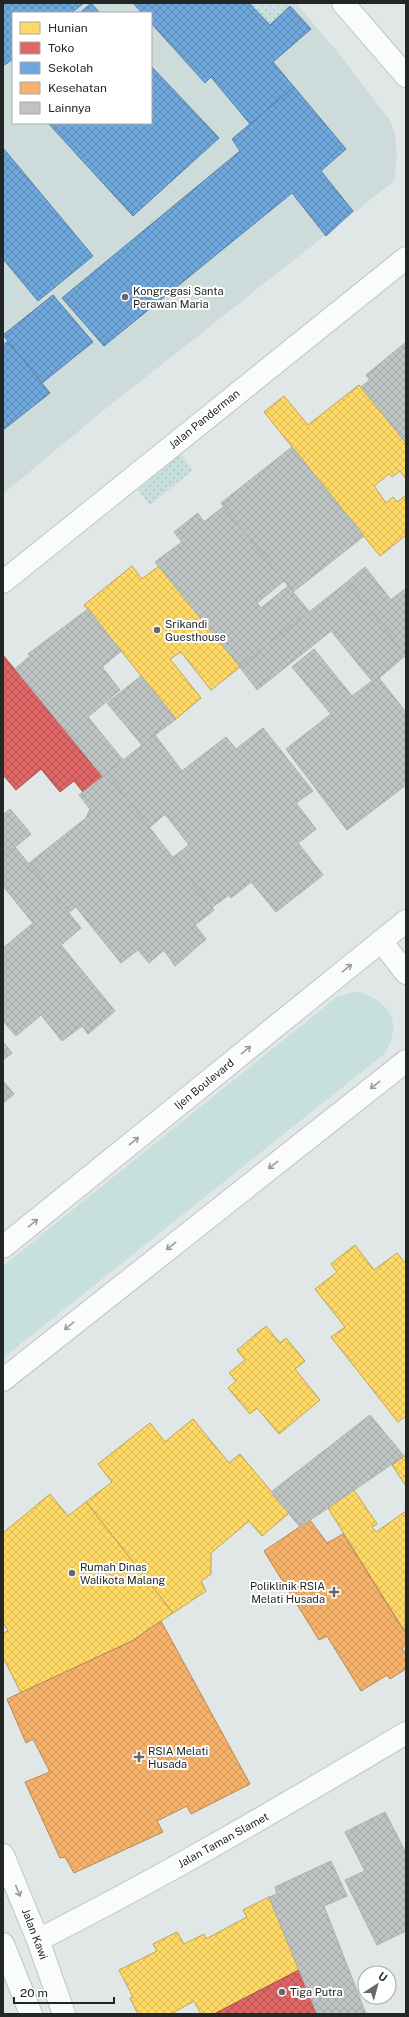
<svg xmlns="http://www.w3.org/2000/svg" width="409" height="2017" font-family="'Public Sans',sans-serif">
	<defs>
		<pattern id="grass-dots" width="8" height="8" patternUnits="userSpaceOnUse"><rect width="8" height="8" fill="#c8e0dd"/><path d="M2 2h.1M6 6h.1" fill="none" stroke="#acc0be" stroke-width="1.8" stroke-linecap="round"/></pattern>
		<pattern id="homes-cross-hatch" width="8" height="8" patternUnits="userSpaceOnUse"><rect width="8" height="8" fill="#ffd966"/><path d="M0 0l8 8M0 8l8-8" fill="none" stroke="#daba58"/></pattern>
		<pattern id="shops-cross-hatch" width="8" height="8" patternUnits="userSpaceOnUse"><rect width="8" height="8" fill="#e06666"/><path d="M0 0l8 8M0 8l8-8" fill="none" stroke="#b55454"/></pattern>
		<pattern id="schools-cross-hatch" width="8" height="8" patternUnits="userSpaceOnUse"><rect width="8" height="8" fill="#6fa8dc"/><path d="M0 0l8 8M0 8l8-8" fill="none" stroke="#5b89b2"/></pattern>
		<pattern id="health-cross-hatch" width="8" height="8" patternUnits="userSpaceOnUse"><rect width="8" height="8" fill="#f6b26b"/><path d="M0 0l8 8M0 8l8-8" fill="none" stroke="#d3995d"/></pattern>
		<pattern id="building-cross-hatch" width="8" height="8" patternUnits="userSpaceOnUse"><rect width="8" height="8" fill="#bec4c3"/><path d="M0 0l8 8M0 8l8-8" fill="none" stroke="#a3a8a7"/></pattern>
	</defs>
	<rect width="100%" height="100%" fill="#e0e7e6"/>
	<path fill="#cddcda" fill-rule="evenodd" d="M3,3H296L340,55L389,119L395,134L397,156L394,181L99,414L3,494ZM13,13H151V123H13Z"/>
	<g fill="url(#grass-dots)">
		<polygon points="249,3 288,3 290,6 270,25"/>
		<polygon points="179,455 182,456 193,470 150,505 138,490"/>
	</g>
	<g fill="#c8e0dd">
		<polygon points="3,275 19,295 3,308"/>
		<path d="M360,992C393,1003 403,1027 383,1055L3,1358V1266L337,997L349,993Z"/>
	</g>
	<g fill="url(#homes-cross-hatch)" stroke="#bda453">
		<polygon points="359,385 406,443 406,479 400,471 392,477 389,474 374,486 386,503 393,497 397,502 406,495 406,535 380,556 264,412 284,396 308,425"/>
		<polygon points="132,566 142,579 159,566 240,667 211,690 181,652 170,659 201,698 176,719 84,605"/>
		<polygon points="355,1245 374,1270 397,1253 406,1264 406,1416 398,1422 331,1337 345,1327 315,1289 337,1272 331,1264"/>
		<polygon points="266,1326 280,1343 286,1338 305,1361 295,1369 320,1400 279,1434 257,1408 250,1414 228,1388 236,1381 229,1373 245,1360 237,1350"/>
		<polygon points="193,1419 229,1463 240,1454 289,1513 262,1536 249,1521 211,1553 211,1574 201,1581 206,1591 173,1613 86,1502 112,1482 98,1464 150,1423 165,1442"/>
		<polygon points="406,1455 406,1486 392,1465"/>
		<polygon points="354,1490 377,1524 372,1527 376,1532 406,1511 405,1632 328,1508"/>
		<polygon points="50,1494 68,1516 86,1502 173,1613 132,1641 21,1693 3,1657 3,1633 8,1631 3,1622 3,1533"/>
		<polygon points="269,1897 299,1970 214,2014 201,2014 194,2001 171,2014 138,2014 130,1998 133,1997 119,1970 157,1951 153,1944 177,1932 184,1944 204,1934 206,1939 247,1917 243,1910"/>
	</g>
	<g fill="url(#shops-cross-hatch)" stroke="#a75353">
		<polygon points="3,655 103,777 83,792 74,781 60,792 41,769 16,790 3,775"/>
		<polygon points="299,1970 317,2014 214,2014"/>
	</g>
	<g fill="url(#schools-cross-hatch)" stroke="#5881a5">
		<polygon points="3,3 84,3 71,13 13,13 13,59 3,66"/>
		<polygon points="91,3 100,13 80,13"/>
		<polygon points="133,3 249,3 270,25 290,6 311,29 273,62 294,87 250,124 211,77 205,83 151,23 151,13 142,13"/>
		<polygon points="151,66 219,138 133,216 48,123 151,123"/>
		<polygon points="294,87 346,149 321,171 353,211 326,236 292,193 104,346 62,298 240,151 232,139"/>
		<polygon points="3,148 93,256 38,301 3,259"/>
		<polygon points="53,295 93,342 42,383 3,335"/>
		<polygon points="8,341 50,393 3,430 3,345"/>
	</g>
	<g fill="url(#health-cross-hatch)" stroke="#b68856">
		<polygon points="310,1520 327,1543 343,1534 406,1634 406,1645 402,1648 406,1655 406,1669 390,1679 387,1675 361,1691 327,1636 319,1640 264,1551"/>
		<polygon points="161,1621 250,1784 191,1814 187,1806 157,1821 163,1832 74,1873 65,1857 60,1858 25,1782 50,1772 33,1739 26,1743 7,1699 132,1641"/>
	</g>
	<g fill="url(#building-cross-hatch)" stroke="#abb1b0">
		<polygon points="406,342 406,443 361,387 370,380 366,375"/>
		<polygon points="292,447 364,536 293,592 221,503"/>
		<polygon points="223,507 284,581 257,603 261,608 288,586 309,611 240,667 155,562 182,542 174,532 198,513 204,522"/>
		<polygon points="365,567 391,600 406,588 406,656 347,582"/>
		<polygon points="347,582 406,655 379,678 406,712 406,785 347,830 286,749 331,714 292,667 314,649 352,696 372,681 331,631 257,690 240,667"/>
		<polygon points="88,609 121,651 102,667 120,690 88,717 123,760 103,777 15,669 30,656 28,654"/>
		<polygon points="141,676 176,719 142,745 107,703"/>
		<polygon points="263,728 313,791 296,803 316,829 298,843 323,875 276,912 251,882 231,898 229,895 211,908 172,858 189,845 165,814 149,828 107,773 155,735 182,771 226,737 236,749"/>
		<polygon points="107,773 214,910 195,925 206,939 175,966 164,950 149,963 138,950 121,963 76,907 68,913 28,864 86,818 90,809 79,795"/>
		<polygon points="10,809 31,834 3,857 3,815"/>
		<polygon points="15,847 81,928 61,945 115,1011 88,1034 82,1026 62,1041 41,1015 16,1036 3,1021 3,948 33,923 3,886 3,857"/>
		<polygon points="3,1042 12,1053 3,1060"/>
		<polygon points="3,1081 14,1094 3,1103"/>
		<polygon points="370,1415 404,1456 300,1527 271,1492"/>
		<polygon points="385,1812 406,1853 406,1931 377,1945 345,1880 365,1871 345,1832"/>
		<polygon points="331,1861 347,1896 324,1906 366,2014 317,2014 269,1897 277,1894 275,1887"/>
	</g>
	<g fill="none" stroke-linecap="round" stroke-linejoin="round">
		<g stroke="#bfc5c4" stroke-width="24">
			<g id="minor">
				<polyline points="343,3 406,76"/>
				<polyline points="3,582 406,258"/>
				<polyline points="381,941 406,973"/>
				<path d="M38,1940C163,1877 285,1805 406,1733"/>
			</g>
		</g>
		<g stroke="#bfc5c4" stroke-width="24">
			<g id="major">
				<polyline points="3,1247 406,921"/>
				<polyline points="3,1380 406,1061"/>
				<polyline points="3,1855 38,1940 64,2014"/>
				<polyline points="3,1944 31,2014"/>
			</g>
		</g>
		<use href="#minor" stroke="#fafbfb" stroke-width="22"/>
		<use href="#major" stroke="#fafbfb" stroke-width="22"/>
	</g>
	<defs><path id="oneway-shaft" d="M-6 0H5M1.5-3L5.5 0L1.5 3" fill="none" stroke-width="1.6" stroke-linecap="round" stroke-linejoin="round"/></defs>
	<g stroke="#999c9b">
		<use href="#oneway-shaft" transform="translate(347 968) rotate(-39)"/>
		<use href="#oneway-shaft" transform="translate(246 1050) rotate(-39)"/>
		<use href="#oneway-shaft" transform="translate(375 1085) rotate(142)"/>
		<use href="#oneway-shaft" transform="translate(134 1141) rotate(-39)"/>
		<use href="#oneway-shaft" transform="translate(273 1165) rotate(142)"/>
		<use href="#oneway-shaft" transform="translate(33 1223) rotate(-39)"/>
		<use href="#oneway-shaft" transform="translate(171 1246) rotate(142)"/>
		<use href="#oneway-shaft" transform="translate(69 1326) rotate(141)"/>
		<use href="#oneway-shaft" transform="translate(18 1891) rotate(68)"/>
	</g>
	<g fill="#646a69" stroke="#fff" stroke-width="1.5">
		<circle cx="125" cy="297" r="4"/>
		<circle cx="157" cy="630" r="4"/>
		<circle cx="72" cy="1573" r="4"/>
		<path d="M332 1586h4v4h4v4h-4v4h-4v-4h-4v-4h4z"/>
		<path d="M137 1751h4v4h4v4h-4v4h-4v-4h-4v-4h4z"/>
		<circle cx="282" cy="1992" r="4"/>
	</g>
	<g text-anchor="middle" stroke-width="4" stroke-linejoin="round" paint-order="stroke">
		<g font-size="11" fill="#222726" stroke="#fff" text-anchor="start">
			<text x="133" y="295">Kongregasi Santa<tspan x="133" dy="13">Perawan Maria</tspan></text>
			<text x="165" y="628">Srikandi<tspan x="165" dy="13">Guesthouse</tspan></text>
			<text x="80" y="1571">Rumah Dinas<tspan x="80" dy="13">Walikota Malang</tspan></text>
			<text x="325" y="1590" text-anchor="end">Poliklinik RSIA<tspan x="325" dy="13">Melati Husada</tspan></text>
			<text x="148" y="1755">RSIA Melati<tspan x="148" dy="13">Husada</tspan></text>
			<text x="290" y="1996">Tiga Putra</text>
		</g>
		<g font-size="11" fill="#222726" stroke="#fff">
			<text transform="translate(204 419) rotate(-39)" y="4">Jalan Panderman</text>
			<text transform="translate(204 1084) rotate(-39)" y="4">Ijen Boulevard</text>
			<text transform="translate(223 1840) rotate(-29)" y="4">Jalan Taman Slamet</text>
			<text transform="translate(35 1934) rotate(69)" y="4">Jalan Kawi</text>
		</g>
	</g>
	<rect width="409" height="2017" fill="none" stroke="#222726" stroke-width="8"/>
	<rect x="12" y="12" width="140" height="112" fill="#ffffff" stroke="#a7a9a8"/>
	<rect x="20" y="22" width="20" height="12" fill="#ffd966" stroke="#a7a9a8"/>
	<text x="48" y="32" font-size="12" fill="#222726">Hunian</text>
	<rect x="20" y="42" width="20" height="12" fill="#e06666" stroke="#a7a9a8"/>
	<text x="48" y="52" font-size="12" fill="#222726">Toko</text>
	<rect x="20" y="62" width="20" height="12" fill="#6fa8dc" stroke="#a7a9a8"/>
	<text x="48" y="72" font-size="12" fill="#222726">Sekolah</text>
	<rect x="20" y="82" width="20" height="12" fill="#f6b26b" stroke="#a7a9a8"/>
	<text x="48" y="92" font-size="12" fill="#222726">Kesehatan</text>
	<rect x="20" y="102" width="20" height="12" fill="#bec4c3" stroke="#a7a9a8"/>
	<text x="48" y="112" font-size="12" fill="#222726">Lainnya</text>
	<g transform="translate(377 1985) rotate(36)"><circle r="19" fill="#ffffff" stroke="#a7a9a8"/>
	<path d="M0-3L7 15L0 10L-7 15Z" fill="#646a69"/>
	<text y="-6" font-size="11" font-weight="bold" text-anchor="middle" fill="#222726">U</text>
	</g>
	<path d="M14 1997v6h100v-6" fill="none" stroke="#222726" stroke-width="2"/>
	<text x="20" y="1997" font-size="12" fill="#222726" stroke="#ffffff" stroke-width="3" paint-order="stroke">20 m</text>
</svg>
